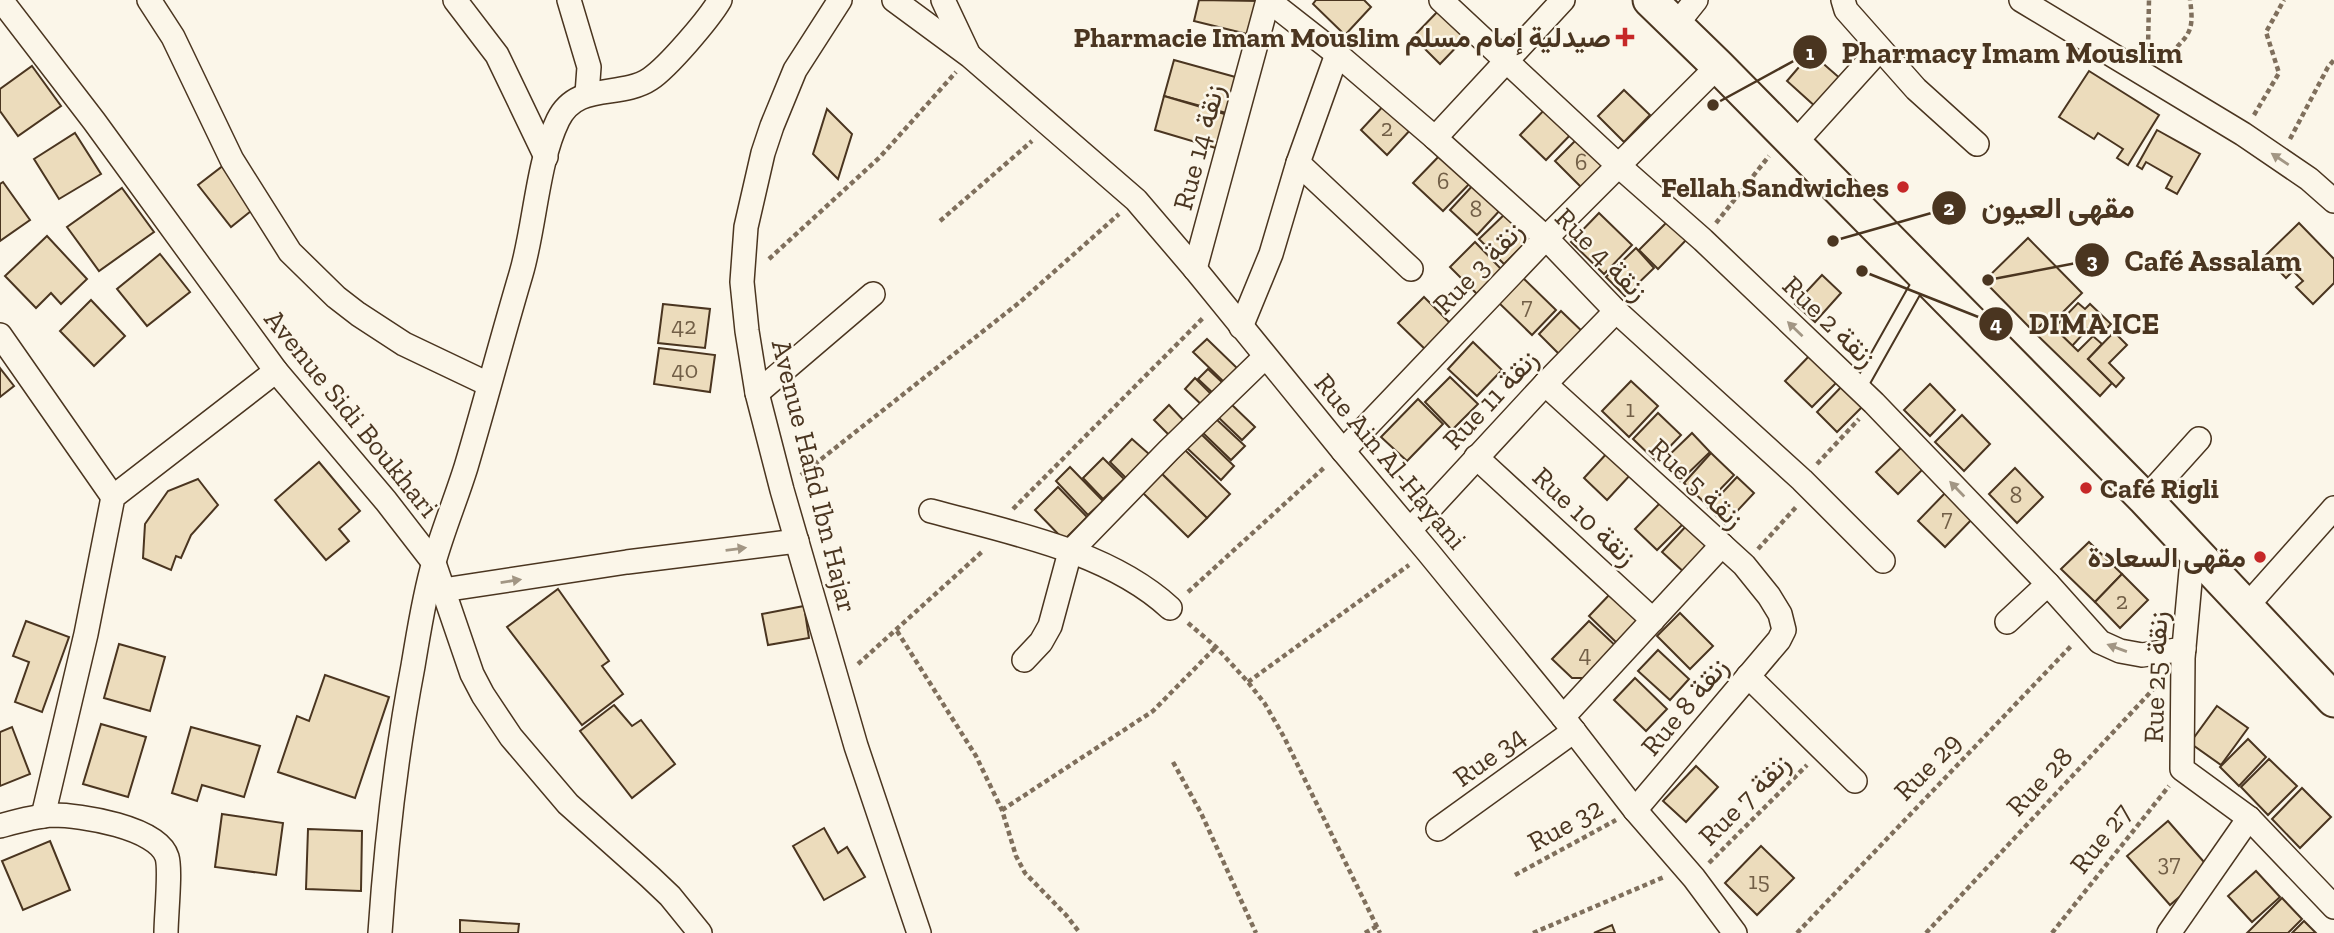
<svg xmlns="http://www.w3.org/2000/svg" width="2334" height="933" font-family="'Zilla Slab',Vazirmatn,serif">
	<rect width="100%" height="100%" fill="#fbf6e9"/>
	<g fill="#ecdcbc" stroke="#4a3520" stroke-width="2">
		<polygon points="1199,0 1259,1 1251,35 1194,21"/>
		<polygon points="1316,0 1364,0 1371,7 1345,35 1313,4"/>
		<polygon points="1440,9 1467,36 1440,64 1413,37"/>
		<polygon points="1811,53 1842,80 1817,108 1787,81"/>
		<polygon points="1174,60 1239,78 1230,114 1164,96"/>
		<polygon points="32,66 61,106 18,136 0,111 0,89"/>
		<polygon points="2089,71 2159,115 2128,165 2117,158 2123,149 2098,133 2094,139 2059,117"/>
		<polygon points="1624,90 1650,115 1624,142 1598,116"/>
		<polygon points="1164,96 1228,115 1219,149 1155,130"/>
		<polygon points="1387,102 1413,127 1387,155 1361,130"/>
		<polygon points="1550,104 1576,129 1546,160 1520,135"/>
		<polygon points="827,109 852,134 838,179 813,154"/>
		<polygon points="2157,130 2200,154 2177,194 2166,188 2172,177 2146,162 2142,169 2137,166"/>
		<polygon points="75,133 101,174 59,199 34,159"/>
		<polygon points="1581,135 1608,162 1582,188 1555,161"/>
		<polygon points="1444,151 1474,179 1443,211 1413,183"/>
		<polygon points="224,165 256,207 231,227 198,185"/>
		<polygon points="3,182 30,220 0,241 0,184"/>
		<polygon points="1475,183 1502,208 1477,235 1450,210"/>
		<polygon points="122,188 154,232 99,271 67,227"/>
		<polygon points="1507,212 1531,237 1504,264 1479,239"/>
		<polygon points="1599,213 1632,245 1604,274 1571,242"/>
		<polygon points="1672,217 1691,235 1658,269 1639,250"/>
		<polygon points="2299,223 2334,259 2334,283 2313,304 2296,287 2303,281 2293,271 2286,278 2265,256"/>
		<polygon points="47,236 87,279 61,304 51,293 36,308 5,276"/>
		<polygon points="2028,238 2082,293 2050,325 2046,320 2034,332 1984,281"/>
		<polygon points="1475,242 1502,270 1478,295 1450,267"/>
		<polygon points="1636,248 1654,268 1625,296 1606,277"/>
		<polygon points="160,254 190,292 147,326 117,289"/>
		<polygon points="1822,275 1841,293 1815,322 1795,304"/>
		<polygon points="1522,277 1556,310 1532,335 1498,302"/>
		<polygon points="1424,297 1453,326 1428,352 1398,323"/>
		<polygon points="91,300 125,336 94,366 60,331"/>
		<polygon points="2078,303 2085,309 2090,304 2111,324 2104,332 2094,322 2072,346 2054,328"/>
		<polygon points="663,304 710,309 705,348 658,343"/>
		<polygon points="1561,311 1588,337 1565,360 1539,334"/>
		<polygon points="2046,320 2078,351 2093,336 2102,344 2088,359 2112,383 2100,396 2034,332"/>
		<polygon points="2114,332 2127,345 2109,363 2124,378 2116,387 2088,359"/>
		<polygon points="1207,339 1238,369 1225,383 1193,352"/>
		<polygon points="1473,342 1502,370 1477,396 1448,369"/>
		<polygon points="659,348 715,355 710,392 654,384"/>
		<polygon points="1813,352 1840,379 1812,407 1785,381"/>
		<polygon points="0,368 14,386 0,397"/>
		<polygon points="1208,369 1225,385 1215,395 1198,379"/>
		<polygon points="1450,377 1478,404 1452,430 1425,402"/>
		<polygon points="1195,378 1215,398 1205,408 1185,389"/>
		<polygon points="1631,381 1658,406 1629,437 1602,411"/>
		<polygon points="1846,382 1867,402 1837,432 1817,412"/>
		<polygon points="1930,384 1955,410 1930,436 1904,410"/>
		<polygon points="1418,399 1443,424 1407,461 1381,437"/>
		<polygon points="1230,403 1255,427 1242,440 1217,416"/>
		<polygon points="1169,405 1187,424 1172,438 1154,420"/>
		<polygon points="1658,413 1681,435 1656,461 1633,439"/>
		<polygon points="1962,415 1990,444 1964,471 1935,442"/>
		<polygon points="1215,418 1245,446 1231,460 1202,432"/>
		<polygon points="1692,433 1710,452 1680,481 1662,462"/>
		<polygon points="1201,434 1234,466 1221,480 1187,448"/>
		<polygon points="1132,439 1149,454 1126,478 1110,462"/>
		<polygon points="1905,444 1927,465 1898,494 1876,472"/>
		<polygon points="1185,450 1230,494 1207,518 1162,474"/>
		<polygon points="1609,451 1632,473 1607,500 1584,478"/>
		<polygon points="1711,453 1734,475 1706,504 1684,483"/>
		<polygon points="1103,458 1124,479 1103,499 1083,478"/>
		<polygon points="319,462 360,511 339,529 349,541 326,560 275,500"/>
		<polygon points="1070,467 1103,501 1088,515 1056,481"/>
		<polygon points="2015,468 2043,497 2017,523 1989,494"/>
		<polygon points="1162,474 1207,518 1188,537 1143,493"/>
		<polygon points="1737,477 1754,493 1725,524 1708,508"/>
		<polygon points="198,479 218,505 191,535 181,558 176,556 171,570 143,558 145,524 168,491"/>
		<polygon points="1058,487 1087,517 1064,540 1035,510"/>
		<polygon points="1949,489 1976,515 1945,547 1918,521"/>
		<polygon points="1663,500 1685,522 1657,550 1635,529"/>
		<polygon points="1688,524 1712,546 1686,574 1662,552"/>
		<polygon points="2089,542 2122,574 2095,602 2061,569"/>
		<polygon points="2122,574 2148,600 2120,628 2095,602"/>
		<polygon points="558,589 609,661 602,666 623,694 582,725 507,627"/>
		<polygon points="1612,592 1643,621 1620,646 1589,616"/>
		<polygon points="804,606 809,638 768,645 762,614"/>
		<polygon points="1680,613 1713,646 1690,669 1657,636"/>
		<polygon points="26,621 69,637 42,712 15,702 29,662 13,656"/>
		<polygon points="1589,621 1618,648 1589,678 1572,678 1552,659"/>
		<polygon points="119,644 165,657 150,711 104,698"/>
		<polygon points="1658,650 1689,679 1670,700 1638,671"/>
		<polygon points="325,675 389,697 355,798 278,772 297,716 309,721"/>
		<polygon points="1635,678 1667,709 1646,731 1614,700"/>
		<polygon points="614,705 632,726 641,720 675,764 632,798 580,731"/>
		<polygon points="2217,706 2248,728 2221,765 2190,743"/>
		<polygon points="101,724 146,737 128,797 83,784"/>
		<polygon points="12,727 30,774 0,786 0,732"/>
		<polygon points="191,727 260,746 244,797 202,785 197,801 172,793"/>
		<polygon points="2248,739 2266,757 2239,786 2220,767"/>
		<polygon points="2269,759 2297,786 2268,815 2241,787"/>
		<polygon points="1696,766 1718,787 1686,822 1663,801"/>
		<polygon points="2302,788 2331,817 2300,848 2272,819"/>
		<polygon points="222,814 283,823 276,875 215,867"/>
		<polygon points="2168,821 2211,870 2170,905 2127,856"/>
		<polygon points="824,828 838,853 847,847 865,877 824,900 793,846"/>
		<polygon points="308,829 362,831 361,891 306,889"/>
		<polygon points="50,841 70,890 23,910 2,861"/>
		<polygon points="1761,846 1794,878 1757,915 1725,883"/>
		<polygon points="2256,871 2280,897 2252,922 2228,896"/>
		<polygon points="2282,898 2302,919 2288,933 2247,933"/>
		<polygon points="460,920 519,924 518,933 460,933"/>
		<polygon points="2304,921 2316,933 2292,933"/>
		<polygon points="1612,925 1615,933 1594,933"/>
	</g>
	<g fill="none" stroke-linecap="round" stroke-linejoin="round">
		<g stroke="#4a3520" stroke-width="16">
			<polyline id="service" points="1859,389 1922,277"/>
		</g>
		<g stroke="#4a3520" stroke-width="26">
			<g id="minor">
				<polyline points="1,0 94,121 276,371 386,501 434,563 472,674 483,695 511,737 568,804 650,877 670,896 700,933"/>
				<polyline points="149,0 173,37 232,160 290,252 336,297 358,314 404,344 488,384"/>
				<polyline points="455,0 497,55 546,157"/>
				<polyline points="569,0 589,67 587,94"/>
				<polyline points="840,0 795,70 772,126 763,153 746,227 742,282 747,331 757,393 782,490 856,746 919,933"/>
				<polyline points="894,0 970,56 1136,200 1195,269 1343,451 1428,552 1563,717 1635,810 1694,878 1735,933"/>
				<polyline points="943,0 968,53"/>
				<polyline points="1268,0 1337,54 1435,138 1546,238 1616,311 1802,480 1883,561"/>
				<polyline points="1441,0 1619,166 1703,240 1874,403 2048,584 2100,642 2120,651 2142,655 2184,649"/>
				<polyline points="1843,0 1846,10 1916,89 1977,144"/>
				<polyline points="2021,0 2243,134 2309,179 2334,201"/>
				<polyline points="1676,25 1696,0"/>
				<polyline points="1435,138 1563,0"/>
				<polyline points="1794,144 1880,49"/>
				<polyline points="1298,163 1411,269"/>
				<polyline points="1195,269 1268,0"/>
				<polyline points="1241,327 1271,254 1298,163 1337,54"/>
				<polyline points="0,335 113,497"/>
				<polyline points="1545,384 1744,565 1769,596 1780,614 1784,630 1779,640 1635,810"/>
				<polyline points="757,393 873,294"/>
				<polyline points="1343,451 1546,238 1718,66"/>
				<polyline points="1476,457 1653,620"/>
				<polyline points="2145,499 2199,439"/>
				<path d="M931,511C1011,533 1108,551 1170,608"/>
				<polyline points="1410,530 1545,384 1616,311"/>
				<polyline points="2193,549 2183,658 2182,769 2249,818 2334,907"/>
				<polyline points="443,590 627,562 797,541"/>
				<polyline points="2246,607 2334,508"/>
				<polyline points="2007,622 2048,584"/>
				<polyline points="1024,660 1041,642 1050,626 1070,552 1169,450 1265,357"/>
				<polyline points="1748,676 1855,781"/>
				<polyline points="1563,717 1722,545"/>
				<polyline points="43,816 86,634 113,497 276,371"/>
				<path d="M0,826C18,821 35,816 53,815C80,815 158,827 167,857C171,870 166,916 166,933"/>
				<polyline points="1438,829 1574,731"/>
				<path d="M380,933C386,843 396,755 413,666C419,631 424,596 434,562C443,530 456,499 466,467C485,403 502,338 521,274C535,227 537,163 558,120C577,81 620,99 650,79C668,67 709,19 720,0"/>
				<polyline points="2169,933 2249,818"/>
			</g>
		</g>
		<g stroke="#4a3520" stroke-width="37">
			<polyline id="secondary" points="1650,0 1718,66 2145,499 2334,700"/>
		</g>
		<g stroke="#7f6f5c" stroke-width="4.5" stroke-dasharray="5 3.5" stroke-linecap="butt">
			<polyline points="2148,48 2149,0"/>
			<path d="M2165,59C2188,35 2195,34 2190,0"/>
			<polyline points="2254,115 2279,73 2266,32 2284,0"/>
			<polyline points="2290,139 2328,67 2334,60"/>
			<polyline points="940,221 1032,141"/>
			<polyline points="1716,223 1769,156"/>
			<polyline points="769,259 880,157 956,72"/>
			<polyline points="1817,464 1859,419"/>
			<polyline points="801,475 1020,302 1119,214"/>
			<polyline points="1013,509 1204,317"/>
			<polyline points="1758,549 1797,506"/>
			<polyline points="1188,592 1326,466"/>
			<polyline points="1188,623 1216,647 1248,682 1265,704 1284,737 1380,933"/>
			<polyline points="897,631 976,756 1002,810 1016,856 1025,873 1066,915 1080,933"/>
			<polyline points="858,664 984,550"/>
			<polyline points="1248,682 1409,565"/>
			<polyline points="1173,762 1201,813 1256,933"/>
			<polyline points="1002,810 1153,711 1216,647"/>
			<polyline points="1709,863 1807,765"/>
			<polyline points="1515,875 1616,820"/>
			<polyline points="1365,933 1377,926"/>
			<polyline points="1533,933 1664,877"/>
			<polyline points="1797,933 2072,645"/>
			<polyline points="1926,933 2159,683"/>
			<polyline points="2052,933 2169,786"/>
		</g>
		<use href="#service" stroke="#fbf6e9" stroke-width="12"/>
		<use href="#minor" stroke="#fbf6e9" stroke-width="23"/>
		<use href="#secondary" stroke="#fbf6e9" stroke-width="33"/>
	</g>
	<defs><path id="oneway-solid" d="M-6-.8H1V-3.2L6.5 0L1 3.2V.8H-6Z" transform="scale(1.75)"/></defs>
	<g fill="#a29684">
		<use href="#oneway-solid" transform="translate(2280 159) rotate(-146)"/>
		<use href="#oneway-solid" transform="translate(1795 329) rotate(-136)"/>
		<use href="#oneway-solid" transform="translate(1957 489) rotate(-134)"/>
		<use href="#oneway-solid" transform="translate(736 549) rotate(-7)"/>
		<use href="#oneway-solid" transform="translate(511 581) rotate(-9)"/>
		<use href="#oneway-solid" transform="translate(2117 648) rotate(-160)"/>
	</g>
	<g fill="#c62828" stroke="#fbf6e9" stroke-width="2.5">
		<path d="M1621.5 26.5h7v7h7v7h-7v7h-7v-7h-7v-7h7z"/>
		<circle cx="1903" cy="187" r="7"/>
		<circle cx="2086" cy="488" r="7"/>
		<circle cx="2260" cy="557" r="7"/>
	</g>
	<g text-anchor="middle" stroke-width="5" stroke-linejoin="round" paint-order="stroke">
		<g font-size="24" fill="#725f47">
			<text x="1387" y="136">2</text>
			<text x="1581" y="170">6</text>
			<text x="1443" y="189">6</text>
			<text x="1476" y="217">8</text>
			<text x="1527" y="314">7</text>
			<text x="684" y="334">42</text>
			<text x="685" y="378">40</text>
			<text x="1630" y="417">1</text>
			<text x="2016" y="503">8</text>
			<text x="1947" y="526">7</text>
			<text x="2122" y="609">2</text>
			<text x="1585" y="662">4</text>
			<text x="2169" y="871">37</text>
			<text x="1759" y="889">15</text>
		</g>
		<g font-size="28" font-weight="bold" fill="#4a3520" stroke="#fbf6e9" text-anchor="end">
			<text x="1611" y="47">Pharmacie Imam Mouslim صيدلية إمام مسلم</text>
			<text x="1889" y="197">Fellah Sandwiches</text>
			<text x="2100" y="498" text-anchor="start">Café Rigli</text>
			<text x="2246" y="567">مقهى السعادة</text>
		</g>
		<g font-size="28" fill="#4a3520" stroke="#fbf6e9">
			<text transform="translate(1198 147) rotate(-75)" y="10">Rue 14 زنقة</text>
			<text transform="translate(1602 254) rotate(45)" y="10">Rue 4 زنقة</text>
			<text transform="translate(1478 267) rotate(-46)" y="10">Rue 3 زنقة</text>
			<text transform="translate(1830 321) rotate(44)" y="10">Rue 2 زنقة</text>
			<text transform="translate(1490 399) rotate(-47)" y="10">Rue 11 زنقة</text>
			<text transform="translate(352 413) rotate(51)" y="10">Avenue Sidi Boukhari</text>
			<text transform="translate(1391 461) rotate(50)" y="10">Rue Ain Al-Hayani</text>
			<text transform="translate(815 476) rotate(76)" y="10">Avenue Hafid Ibn Hajar</text>
			<text transform="translate(1697 483) rotate(43)" y="10">Rue 5 زنقة</text>
			<text transform="translate(1585 516) rotate(43)" y="10">Rue 10 زنقة</text>
			<text transform="translate(2155 677) rotate(-88)" y="10">Rue 25 زنقة</text>
			<text transform="translate(1684 706) rotate(-50)" y="10">Rue 8 زنقة</text>
			<text transform="translate(1489 756) rotate(-36)" y="10">Rue 34</text>
			<text transform="translate(1927 766) rotate(-46)" y="10">Rue 29</text>
			<text transform="translate(2039 781) rotate(-47)" y="10">Rue 28</text>
			<text transform="translate(1744 799) rotate(-45)" y="10">Rue 7 زنقة</text>
			<text transform="translate(1565 824) rotate(-29)" y="10">Rue 32</text>
			<text transform="translate(2100 838) rotate(-52)" y="10">Rue 27</text>
		</g>
	</g>
	<path fill="none" stroke="#4a3520" stroke-width="2.5" d="M1713 105L1810 52M1833 241L1949 208M1988 280L2092 260M1862 271L1996 324"/>
	<g fill="#4a3520" stroke="#fbf6e9" stroke-width="2.5">
		<circle cx="1713" cy="105" r="7"/>
		<circle cx="1833" cy="241" r="7"/>
		<circle cx="1988" cy="280" r="7"/>
		<circle cx="1862" cy="271" r="7"/>
		<circle cx="1810" cy="52" r="18"/>
		<circle cx="1949" cy="208" r="18"/>
		<circle cx="2092" cy="260" r="18"/>
		<circle cx="1996" cy="324" r="18"/>
	</g>
	<g font-size="21" text-anchor="middle" font-weight="bold" fill="#fff">
		<text x="1810" y="60">1</text>
		<text x="1949" y="215">2</text>
		<text x="2092" y="268">3</text>
		<text x="1996" y="331">4</text>
	</g>
	<g font-size="30" text-anchor="middle" font-weight="bold" fill="#4a3520" stroke="#fbf6e9" stroke-width="5" stroke-linejoin="round" paint-order="stroke">
		<text x="2012" y="63">Pharmacy Imam Mouslim</text>
		<text x="2058" y="218">مقهى العيون</text>
		<text x="2213" y="271">Café Assalam</text>
		<text x="2094" y="334">DIMA ICE</text>
	</g>
</svg>
